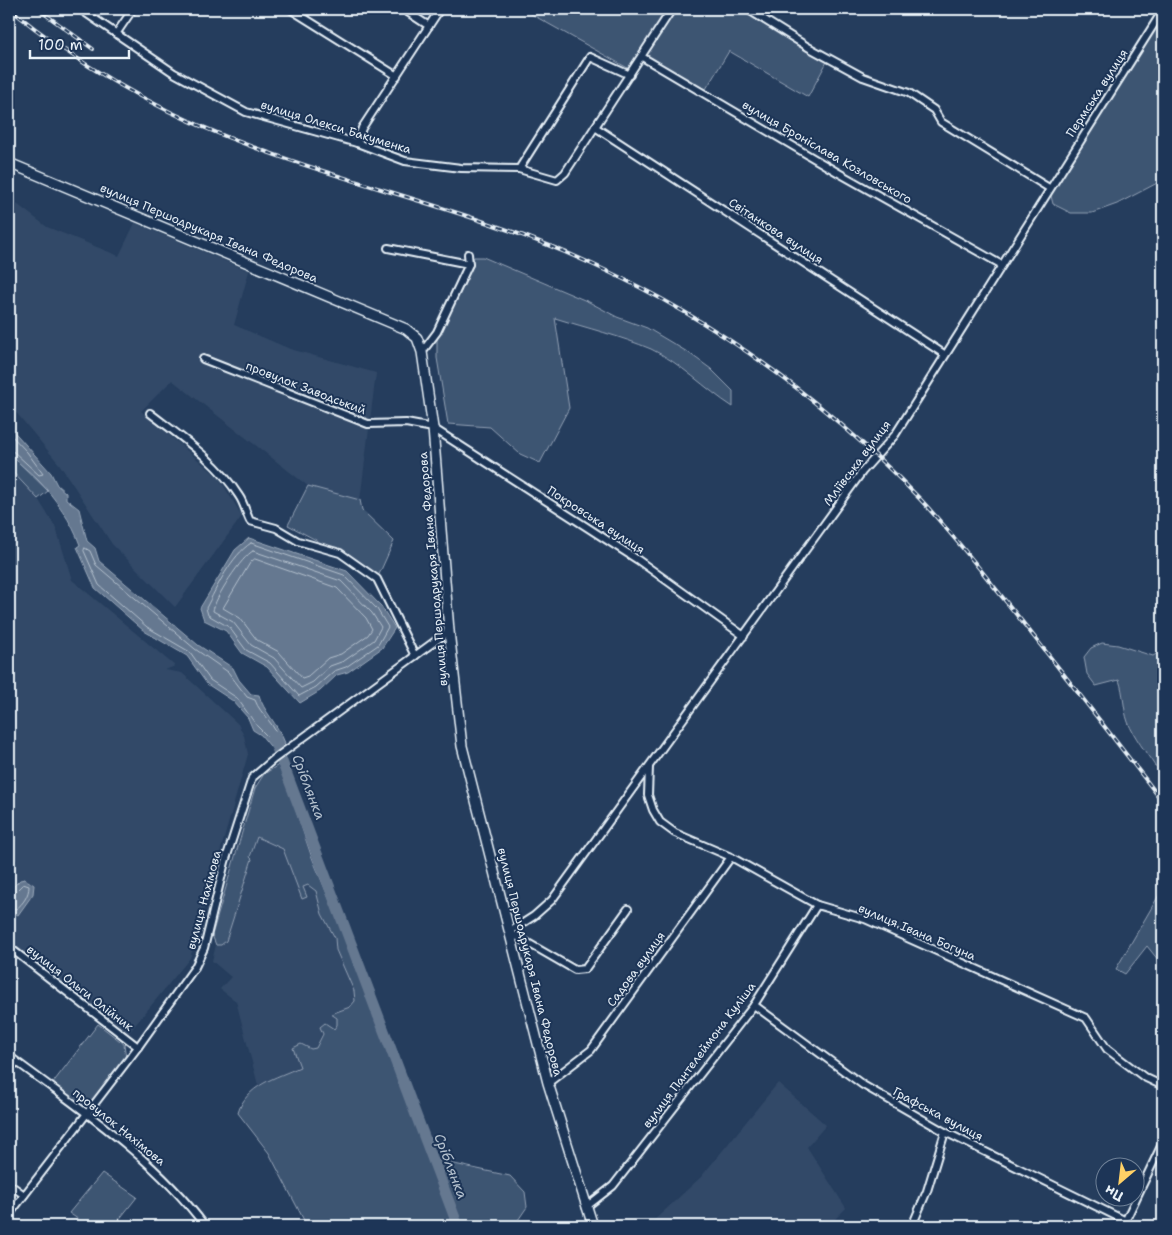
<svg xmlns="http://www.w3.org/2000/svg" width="1172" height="1235" font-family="'Shantell Sans',sans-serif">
	<rect width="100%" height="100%" fill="#253d5d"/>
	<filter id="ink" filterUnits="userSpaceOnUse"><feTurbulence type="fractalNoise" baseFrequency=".02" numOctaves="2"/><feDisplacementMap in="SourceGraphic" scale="10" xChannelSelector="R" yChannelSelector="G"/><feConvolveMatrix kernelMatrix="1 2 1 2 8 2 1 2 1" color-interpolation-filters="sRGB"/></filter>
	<g filter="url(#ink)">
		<g fill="#334a68">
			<polygon points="9,198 47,227 119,256 135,223 249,271 234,325 290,349 376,373 360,500 308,486 172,380 141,411 219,478 242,516 175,607 112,544 60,465 9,404"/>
			<polygon points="9,468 38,499 56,528 72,580 175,666 165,670 182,673 238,724 244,736 248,754 190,958 127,1035 9,943 9,874 17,861 9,853"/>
			<polygon points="257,837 283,849 302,899 302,887 308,885 316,890 322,914 335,938 336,950 354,991 355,1001 350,1007 331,1014 337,1018 337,1025 334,1029 325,1024 316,1048 311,1049 301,1044 300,1067 258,1085 236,1001 220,989 231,977 212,961 216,945 221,945 227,939"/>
			<polygon points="778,1083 826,1125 807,1147 846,1208 828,1226 648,1226 701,1177"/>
		</g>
		<g fill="#3e5472" stroke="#93a2b5">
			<polygon points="522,9 747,9 829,58 808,97 729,51 703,94 642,58 633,71"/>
			<polygon points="1163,10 1163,180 1117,204 1092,213 1071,213 1053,204 1049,188"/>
			<path d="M474,257H483L589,302L617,317L647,328L689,353L711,369L733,391V407C705,389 681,363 651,349C620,336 587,328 555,318L569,408L540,463L520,454L490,427L448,424L437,358V332Z"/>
			<polygon points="9,453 48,491 38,499 9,468"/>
			<polygon points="308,486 360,500 362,510 394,541 377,579 340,553 288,525"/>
			<path d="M1102,643L1118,645L1153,656L1163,650V766H1155C1146,752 1134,737 1128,722C1123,708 1124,694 1119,680L1096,686L1087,674L1084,657L1091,648Z"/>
			<path d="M280,764L311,855L390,1047L431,1159L510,1176L525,1192L527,1207L514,1226H307L269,1153L238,1113C246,1085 276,1078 300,1067L293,1048L301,1044L311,1049L316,1048L323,1034L320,1027L325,1023L334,1029L337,1025V1018L331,1014L350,1007L355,1001L354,991L336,950L335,938L322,914L316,891L308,885L303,887L307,897L302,899L283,849L257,837L250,857L252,859L226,941L221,945H216L212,935L255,788L264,774Z"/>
			<polygon points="1163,888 1163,966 1147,946 1125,974 1116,969"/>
			<polygon points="98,1024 124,1044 126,1058 85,1110 52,1084"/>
			<polygon points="102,1173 137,1197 114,1226 88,1226 69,1213"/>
		</g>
		<g fill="#657890" stroke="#99a8ba">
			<path d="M9,426L51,473L57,485L66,493V499L79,509L87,541L95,548L99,561L198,645L233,668L239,680L251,694L259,695C263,711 278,724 285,743L274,751L261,735L253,730L248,718L233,701L207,684L187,656L144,631L95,588L77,547L80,545C73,524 54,496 38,480C29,471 18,463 9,453Z"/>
			<polygon points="249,538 347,571 381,606 395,628 382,648 348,672 337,675 320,691 300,703 267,667 242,653 226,631 204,620 200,608 235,550"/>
			<polygon points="25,879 34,885 33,894 18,915 9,910 9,891 20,880"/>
		</g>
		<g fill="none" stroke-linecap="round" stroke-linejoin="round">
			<g stroke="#b4c1ce" stroke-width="1">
				<polyline points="9,433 27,452 43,474 39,475 14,452 9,451"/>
				<path d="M251,543L344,575L377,609L388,627L378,645L346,667L334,671L316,687L299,696L270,663L246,650L229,627L208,615L206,608C217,587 231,556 251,543Z"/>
				<path d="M85,548L90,551L96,565L195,649L228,672L247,697L255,700C260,715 278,725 278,742L274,743L257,726L237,698L210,680L190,652L147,627L99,585L84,551Z"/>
				<path d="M253,551L341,581L372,613L381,627L374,640L344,661L330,666L313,682L301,688L274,658L251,645L233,622L213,611C214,599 242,556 253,551Z"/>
				<polygon points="255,559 337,588 366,618 372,629 368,635 341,654 328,658 308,676 302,678 279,652 257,640 240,618 223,608 250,563"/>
				<path d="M9,894L14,893L23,884L29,886C29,895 23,904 16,909L9,906"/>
			</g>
			<polyline stroke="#657890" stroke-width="11" points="272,735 458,1226"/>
			<g stroke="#e8f1f8" stroke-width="10">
				<g id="street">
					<polyline points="80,9 174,73 246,112 357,143 405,161 461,168 519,169 557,180 565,173 672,9"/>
					<polyline points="290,9 397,76"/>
					<polyline points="403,9 429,26"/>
					<polyline points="747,9 808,47 863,77 909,93 934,110 941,122 1049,188"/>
					<polyline points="116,34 133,9"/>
					<polyline points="642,57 837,172 1002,265"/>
					<polyline points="595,127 944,354"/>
					<polyline points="357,143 362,128 440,9"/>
					<polyline points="519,169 590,57 630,75"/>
					<polyline points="388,248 469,264"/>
					<polyline points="422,352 437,332 469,264 468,254"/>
					<polyline points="203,359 368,424 406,423 433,428 638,560 744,636"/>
					<path d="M150,413C181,437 218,462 239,496C244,503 246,513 250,521L276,528L298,541L340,553L377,579L415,656"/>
					<polyline points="649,767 648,795 653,810 660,822 675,833 731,857 817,905 865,919 1086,1018 1107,1049 1144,1077 1163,1086"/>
					<polyline points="628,909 585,969 575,970 509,932 534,916 552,900 862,472 895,435 1163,10"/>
					<polyline points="9,947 138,1047"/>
					<polyline points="754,1005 863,1085 945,1132 1126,1221"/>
					<path d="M9,1056C77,1107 154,1157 205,1226"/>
					<polyline points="548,1083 591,1050 731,857"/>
					<polyline points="9,1184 24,1195"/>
					<polyline points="586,1207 613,1186 754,1005 817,905"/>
					<polyline points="9,1215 138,1047 195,967 204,948 225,862 252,778 274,759 449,631"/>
					<polyline points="912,1226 927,1191 945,1132"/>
					<polyline points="1123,1226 1163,1142"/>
				</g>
			</g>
			<g stroke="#e8f1f8" stroke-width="12">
				<polyline id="secondary" points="9,163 406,329 417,338 422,352 433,428 449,631 462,746 548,1083 593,1226"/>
			</g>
			<use href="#street" stroke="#1d3557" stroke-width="6"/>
			<use href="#secondary" stroke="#1d3557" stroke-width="9"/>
			<g stroke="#e8f1f8" stroke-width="4">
				<g id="rail">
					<path d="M10,9C75,62 149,106 227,137C347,185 476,210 594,265C717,321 826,402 920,499C951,532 979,568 1008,604C1060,669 1112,736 1163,802"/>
					<polyline points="38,9 93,49"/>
				</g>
			</g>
			<use href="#rail" stroke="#1d3557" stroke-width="2" stroke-dasharray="5.5" stroke-linecap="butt"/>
		</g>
	</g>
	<g text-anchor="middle" stroke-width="4" stroke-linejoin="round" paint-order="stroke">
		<g font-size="12" fill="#e8f1f8" stroke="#1d3557">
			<text transform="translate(1097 93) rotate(-57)" y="4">Пермська вулиця</text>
			<text transform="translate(336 127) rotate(17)" y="4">вулиця Олекси Бакуменка</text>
			<text transform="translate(827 152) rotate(30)" y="4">вулиця Броніслава Козловського</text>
			<text transform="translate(776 231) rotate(33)" y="4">Світанкова вулиця</text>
			<text transform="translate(209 233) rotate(23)" y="4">вулиця Першодрукаря Івана Федорова</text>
			<text transform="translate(306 388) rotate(21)" y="4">провулок Заводський</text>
			<text transform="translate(857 463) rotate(-53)" y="4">Мліївська вулиця</text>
			<text transform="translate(596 520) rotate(33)" y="4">Покровська вулиця</text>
			<text transform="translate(433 569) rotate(-95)" y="4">вулиця Першодрукаря Івана Федорова</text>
			<text transform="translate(204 900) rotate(-75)" y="4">вулиця Нахімова</text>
			<text transform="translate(917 932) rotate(23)" y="4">вулиця Івана Богуна</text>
			<text transform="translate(530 962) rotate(76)" y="4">вулиця Першодрукаря Івана Федорова</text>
			<text transform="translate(636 969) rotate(-54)" y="4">Садова вулиця</text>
			<text transform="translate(80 988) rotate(38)" y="4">вулиця Ольги Олійник</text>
			<text transform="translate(699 1055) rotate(-53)" y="4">вулиця Пантелеймона Куліша</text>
			<text transform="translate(938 1114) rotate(28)" y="4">Графська вулиця</text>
			<text transform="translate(119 1127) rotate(39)" y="4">провулок Нахімова</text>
		</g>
		<g font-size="14" font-style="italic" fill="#b4c1ce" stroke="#1d3557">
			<text transform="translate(309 787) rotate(69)" y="5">Сріблянка</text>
			<text transform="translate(451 1166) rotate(69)" y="5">Сріблянка</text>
		</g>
	</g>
	<rect width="1172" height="1235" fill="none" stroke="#1d3557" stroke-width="30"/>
	<rect x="15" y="15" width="1142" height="1205" fill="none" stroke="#e8f1f8" stroke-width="2" filter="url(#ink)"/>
	<g transform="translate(1120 1182) rotate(208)"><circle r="24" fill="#1d3557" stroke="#6e8097"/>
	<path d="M0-4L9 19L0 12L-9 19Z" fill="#ffd166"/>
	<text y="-8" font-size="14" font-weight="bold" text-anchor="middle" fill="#e8f1f8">Пн</text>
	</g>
	<path d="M30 50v8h99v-8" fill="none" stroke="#e8f1f8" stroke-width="2.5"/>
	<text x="38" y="50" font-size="15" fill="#e8f1f8" stroke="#1d3557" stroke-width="4" paint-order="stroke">100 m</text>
</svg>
